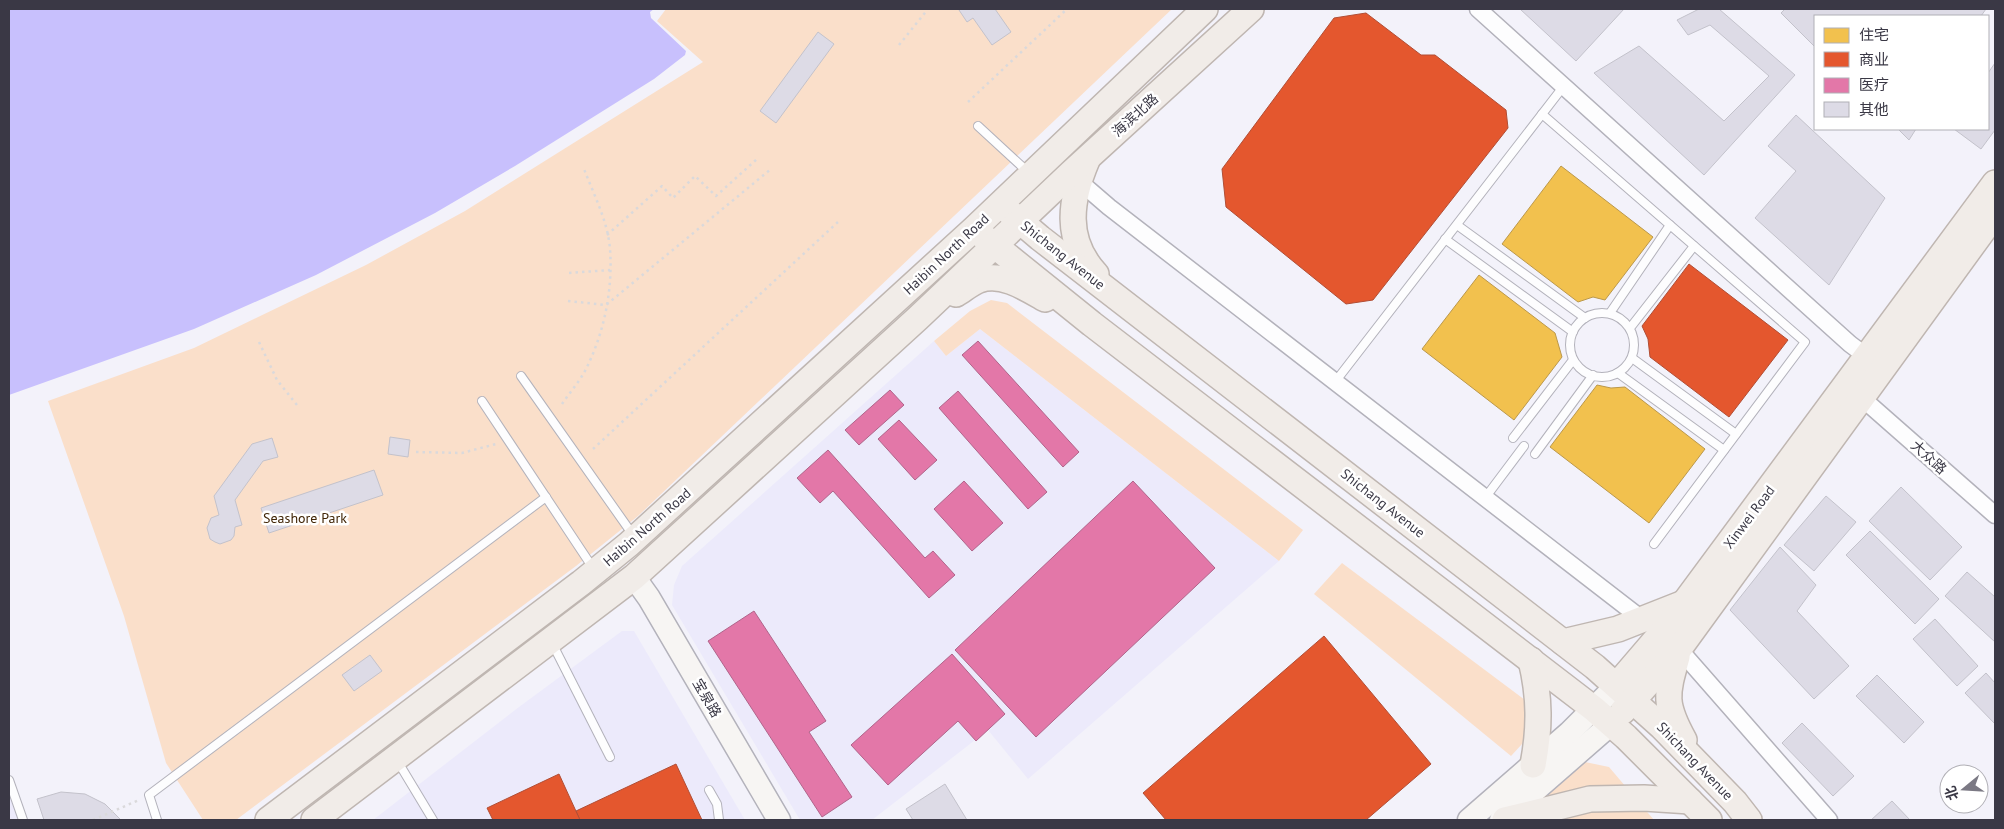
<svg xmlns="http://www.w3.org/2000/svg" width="2004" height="829" font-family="'PT Sans','Noto Sans SC',sans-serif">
	<rect width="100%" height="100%" fill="#f3f2fa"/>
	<g fill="#eceafb">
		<polygon points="980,329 1279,561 1028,779 988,730 872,820 800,820 672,605 674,585 682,566 934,341 946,356"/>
		<polygon points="622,631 634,631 745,820 373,820 519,707"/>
		<polygon points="9,780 22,820 9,820"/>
	</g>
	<g fill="#fadfca">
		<polygon points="666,9 1172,9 638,516 576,566 236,820 203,820 166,763 124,616 48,401 194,348 366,265 465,211 703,62 657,21"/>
		<polygon points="991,300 1007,303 1303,530 1279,561 980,329 946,356 934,341 970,311"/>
		<polygon points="1342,563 1525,700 1536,729 1511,756 1314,594"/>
		<polygon points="1585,762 1609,767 1654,820 1517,820"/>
	</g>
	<polygon fill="#c8c0fd" points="9,9 654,9 650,12 651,18 686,51 685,55 654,79 515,166 435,213 316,275 194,329 9,395"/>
	<g fill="#f2c14e" stroke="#bb984b">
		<polygon points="1561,166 1653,237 1605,300 1593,297 1578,302 1502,244"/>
		<polygon points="1479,275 1555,333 1562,357 1514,420 1422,349"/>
		<polygon points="1597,385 1611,388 1625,387 1705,449 1649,523 1550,447"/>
	</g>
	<g fill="#e4572e" stroke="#b14e35">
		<polygon points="1366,13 1421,55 1435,55 1506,110 1508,128 1373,300 1346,304 1226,207 1222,169 1334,18"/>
		<polygon points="1689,264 1788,340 1729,417 1650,357 1648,339 1642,326"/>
		<polygon points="1324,636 1431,764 1366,820 1166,820 1143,793"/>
		<polygon points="676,764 702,820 580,820 576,811"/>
		<polygon points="559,774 580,820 493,820 487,808"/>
	</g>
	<g fill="#e377a8" stroke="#b0648a">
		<polygon points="978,341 1079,452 1063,467 962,355"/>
		<polygon points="890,390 904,405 859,445 845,430"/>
		<polygon points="958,391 1047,492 1028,509 939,408"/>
		<polygon points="899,420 937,460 915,480 878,439"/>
		<polygon points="828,450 925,558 933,551 955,575 929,598 833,491 820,503 797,478"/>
		<polygon points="964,481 1003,523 972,551 934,509"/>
		<polygon points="1133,481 1215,568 1036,737 955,650"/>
		<polygon points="754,611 826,721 809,732 852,797 822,817 708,641"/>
		<polygon points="952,654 1005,714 976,741 958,721 888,785 851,745"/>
	</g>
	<g fill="#dddbe6" stroke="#c3c2cb">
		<polygon points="962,9 995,9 1011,32 992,45 973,18 967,22 959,10"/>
		<polygon points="1520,9 1624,9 1576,61"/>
		<polygon points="1699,9 1719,9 1795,75 1704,175 1594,73 1639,46 1724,121 1769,76 1710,25 1688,35 1677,20"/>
		<polygon points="1785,9 1986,9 1981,16 1815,16 1815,47 1781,13"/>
		<polygon points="818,32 834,44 776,123 760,111"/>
		<polygon points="1995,63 1995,130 1981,149 1954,129 1988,129 1988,73"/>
		<polygon points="1796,115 1885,198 1829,285 1755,218 1796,171 1768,146"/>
		<polygon points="1898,129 1916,129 1909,140"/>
		<polygon points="390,437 410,440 408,457 388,454"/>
		<polygon points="272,438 278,457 263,461 235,500 242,525 235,527 234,536 231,540 220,544 215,542 210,539 207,528 211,518 219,515 214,496 252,444"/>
		<polygon points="374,470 383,495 269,533 261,508"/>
		<polygon points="1901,487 1962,547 1930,580 1869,521"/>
		<polygon points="1826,496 1856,522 1814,571 1784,545"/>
		<polygon points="1870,531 1939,599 1915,624 1846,555"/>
		<polygon points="1780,547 1816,585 1797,611 1849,666 1814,699 1730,610"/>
		<polygon points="1967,572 1995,597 1995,642 1945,596"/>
		<polygon points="1935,619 1978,666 1957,686 1913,639"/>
		<polygon points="370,655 382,671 354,691 342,675"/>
		<polygon points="1986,673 1995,683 1995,724 1965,693"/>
		<polygon points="1877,675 1924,722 1904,743 1856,696"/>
		<polygon points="1802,723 1854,776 1833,796 1782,743"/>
		<polygon points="945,784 967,820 913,820 906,809"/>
		<polygon points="61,792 85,794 105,804 121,820 44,820 37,799"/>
		<polygon points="1892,801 1910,820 1871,820"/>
	</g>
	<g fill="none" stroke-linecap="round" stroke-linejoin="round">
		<g stroke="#b3b2bb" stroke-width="10">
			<g id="lane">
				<polyline points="1542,114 1805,342 1654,544"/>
				<polyline points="978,126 1029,173"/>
				<polyline points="1457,225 1585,318"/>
				<polyline points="1445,239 1573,332"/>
				<circle cx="1602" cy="345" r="32"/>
				<polyline points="1610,313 1670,225"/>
				<polyline points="1630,328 1694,246"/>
				<polyline points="1632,358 1736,434"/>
				<polyline points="1618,373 1724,450"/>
				<polyline points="521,376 633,535"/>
				<polyline points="1335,382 1563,87"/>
				<polyline points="482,401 593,568"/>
				<polyline points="1513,438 1573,360"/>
				<polyline points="1535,454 1593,375"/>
				<polyline points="1485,498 1524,446"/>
				<polyline points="552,643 610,757"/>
				<polyline points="398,762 433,820"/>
				<polyline points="9,780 23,820"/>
				<polyline points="709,790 717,804 719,820"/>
				<polyline points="157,820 149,795 546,497"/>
			</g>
		</g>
		<g stroke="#b3b2bb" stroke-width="19">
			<g id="street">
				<polyline points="1478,9 1850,344 1874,362"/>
				<polyline points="1073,176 1109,207 1647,623"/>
				<polyline points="1854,391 1995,515"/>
				<polyline points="1679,649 1829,820"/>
			</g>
		</g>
		<g stroke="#b3b2bb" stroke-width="25">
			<g id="secondary">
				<polyline points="634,577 649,598 779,820"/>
				<polyline points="1469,820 1569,733 1617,685"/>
				<polyline points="1501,820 1611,724"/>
			</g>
		</g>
		<g stroke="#bfb6b1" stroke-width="28">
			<g id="primary">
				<path d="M1087,160C1070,200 1064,240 1096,274"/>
				<polyline points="1007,210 1040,238 1595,667 1662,727 1735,802 1749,820"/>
				<polyline points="984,237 1092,324 1594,709 1626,737 1709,820"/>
				<path d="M956,294C963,290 971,283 979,280C1002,272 1026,288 1045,299"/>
				<polyline points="1563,642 1618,629 1684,603"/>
				<path d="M1677,657C1666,695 1664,704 1684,740"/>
				<path d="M1531,660C1540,697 1540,728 1533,765"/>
				<polyline points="1617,685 1665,629 1995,183"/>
				<polyline points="1623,711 1679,649 1995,214"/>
				<polyline points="268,820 581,583 629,544 974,229 1205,9"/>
				<polyline points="314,820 634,577 918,318 1071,173 1251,9"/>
				<polyline points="1505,820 1590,799 1644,798 1690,801"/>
			</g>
		</g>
		<g stroke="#dad9db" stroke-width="2.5" stroke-dasharray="2.5 4" stroke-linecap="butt">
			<polyline points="899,45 928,9"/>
			<polyline points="968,102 1067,9"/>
			<polyline points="607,235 662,186 673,198 695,176 716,196 757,159"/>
			<polyline points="569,273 610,270"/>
			<polyline points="568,301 606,305 771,169"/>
			<polyline points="259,342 277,380 297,405"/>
			<path d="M562,404C570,392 580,381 586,369C604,333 613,290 610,249C608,222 594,195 584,169"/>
			<polyline points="593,449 839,221"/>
			<polyline points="416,452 462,453 496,444"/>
			<polyline points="93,820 139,800"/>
		</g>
		<use href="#lane" stroke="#fdfdfe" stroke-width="8"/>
		<use href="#street" stroke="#fdfdfe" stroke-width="16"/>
		<use href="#secondary" stroke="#f7f5f3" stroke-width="22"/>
		<use href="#primary" stroke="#f1ece8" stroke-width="25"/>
	</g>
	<g text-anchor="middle" stroke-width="5" stroke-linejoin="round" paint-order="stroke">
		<g font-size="14" fill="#3a3845" stroke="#fff">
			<text transform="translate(1135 115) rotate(-42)" y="5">海滨北路</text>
			<text transform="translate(946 254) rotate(-43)" y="5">Haibin North Road</text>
			<text transform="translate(1063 255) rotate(38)" y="5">Shichang Avenue</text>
			<text transform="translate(1929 457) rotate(42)" y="5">大众路</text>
			<text transform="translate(1383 503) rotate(38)" y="5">Shichang Avenue</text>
			<text transform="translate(1749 517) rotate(-53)" y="5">Xinwei Road</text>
			<text transform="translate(647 527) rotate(-41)" y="5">Haibin North Road</text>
			<text transform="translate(707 698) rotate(60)" y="5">宝泉路</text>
			<text transform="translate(1695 761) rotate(46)" y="5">Shichang Avenue</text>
		</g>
		<g font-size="14" fill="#402506" stroke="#fff">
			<text x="305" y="523">Seashore Park</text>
		</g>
	</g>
	<rect width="2004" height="829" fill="none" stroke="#3a3845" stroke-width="20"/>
	<rect x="1814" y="15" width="175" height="115" fill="#ffffff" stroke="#b0afb5"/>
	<rect x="1824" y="28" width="25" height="15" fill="#f2c14e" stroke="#b0afb5"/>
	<text x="1859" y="40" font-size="15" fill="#3a3845">住宅</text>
	<rect x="1824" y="52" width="25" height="15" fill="#e4572e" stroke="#b0afb5"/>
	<text x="1859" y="65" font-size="15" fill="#3a3845">商业</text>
	<rect x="1824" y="78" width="25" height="15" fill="#e377a8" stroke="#b0afb5"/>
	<text x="1859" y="90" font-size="15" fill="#3a3845">医疗</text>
	<rect x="1824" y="102" width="25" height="15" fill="#dddbe6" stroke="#b0afb5"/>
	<text x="1859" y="115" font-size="15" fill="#3a3845">其他</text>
	<g transform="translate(1964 789) rotate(252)"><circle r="24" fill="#ffffff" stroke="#b0afb5"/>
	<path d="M0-4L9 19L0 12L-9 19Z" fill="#7b7984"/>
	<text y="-8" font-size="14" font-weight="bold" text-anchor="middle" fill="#3a3845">北</text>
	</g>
</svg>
